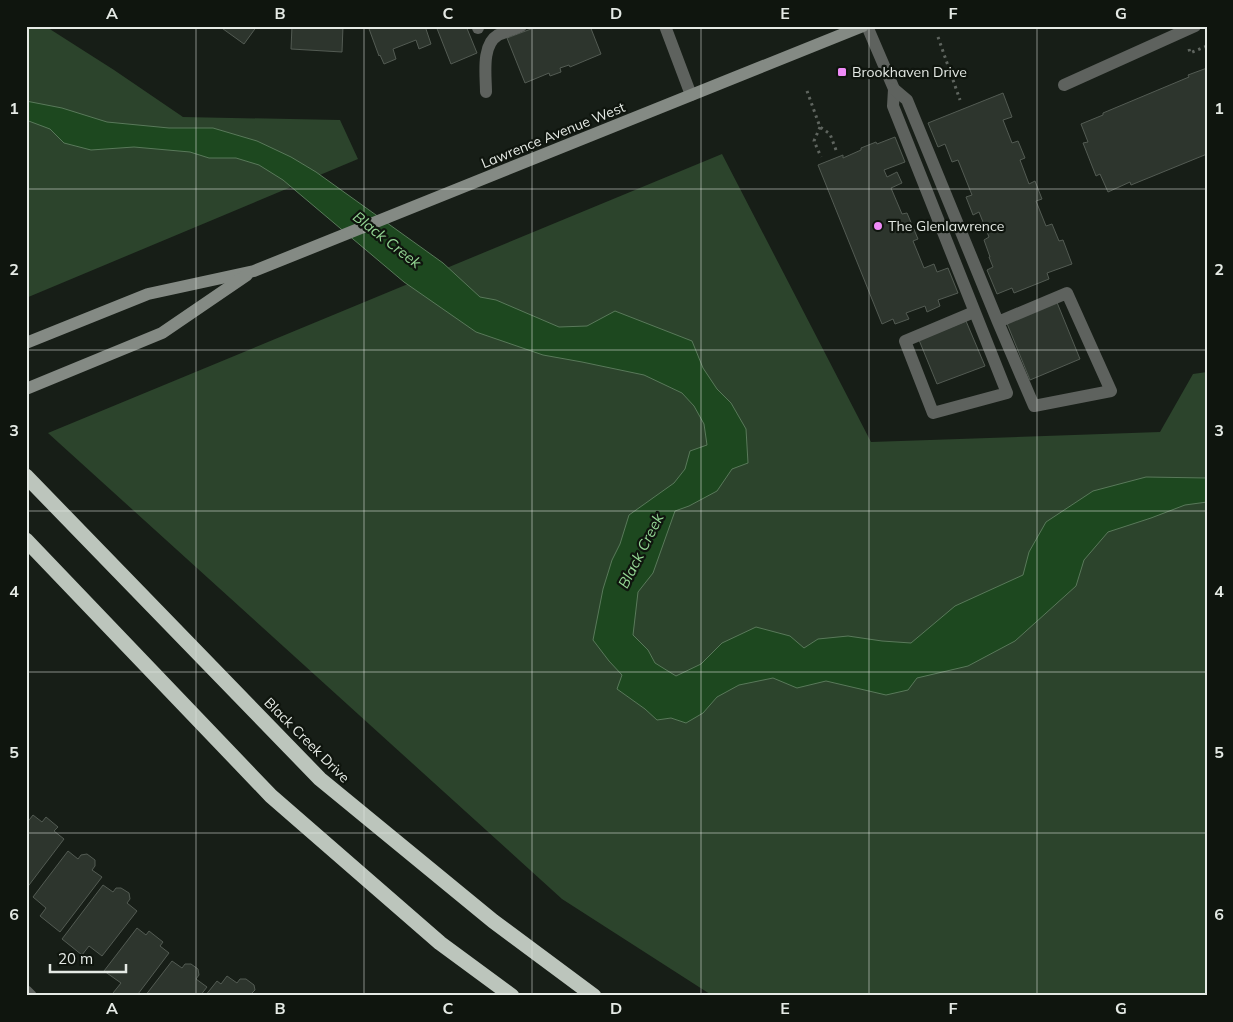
<svg xmlns="http://www.w3.org/2000/svg" width="1233" height="1022" font-family="Mulish,sans-serif">
	<rect width="100%" height="100%" fill="#171e17"/>
	<g fill="#2c442c">
		<polygon points="26,26 45,26 114,70 183,117 340,120 358,159 26,298"/>
		<polygon points="722,154 871,442 1160,432 1193,374 1207,372 1207,996 713,996 562,899 48,433"/>
	</g>
	<polygon fill="#1d481f" stroke="#59795a" points="26,101 62,108 107,122 169,128 213,128 257,141 291,157 316,172 443,263 480,297 496,300 559,327 587,326 615,311 692,341 703,368 717,389 731,403 746,429 748,463 732,469 717,491 689,506 675,511 653,573 638,592 633,635 648,650 655,663 676,676 701,664 722,643 756,627 790,636 804,648 818,639 848,636 882,641 911,643 955,606 1023,575 1029,552 1046,522 1093,491 1146,477 1207,478 1207,502 1185,505 1151,518 1108,532 1084,560 1076,586 1015,641 968,666 917,678 908,690 886,695 826,681 797,688 773,678 739,685 717,697 703,713 686,723 671,718 657,720 645,709 617,689 622,675 609,661 593,640 603,589 612,560 620,544 629,515 674,483 685,469 690,451 707,445 704,424 694,406 682,393 644,375 582,362 543,355 476,332 404,282 283,180 259,165 236,158 209,158 190,152 134,147 91,150 64,143 50,129 26,120"/>
	<g fill="#2d352d" stroke="#535b53">
		<polygon points="219,26 257,26 244,44"/>
		<polygon points="292,26 343,26 342,52 291,49"/>
		<polygon points="368,26 425,26 431,44 419,49 416,40 393,49 396,59 384,64 380,55 379,56"/>
		<polygon points="436,26 466,26 477,53 451,64"/>
		<polygon points="530,26 590,26 601,54 570,67 569,65 560,68 561,72 550,76 549,73 525,83 507,38 531,29"/>
		<polygon points="1207,68 1207,154 1131,185 1130,182 1108,192 1100,174 1096,176 1083,143 1088,142 1081,124 1103,115 1103,113 1189,77 1188,75"/>
		<polygon points="1003,93 1012,117 1003,120 1012,143 1018,141 1025,158 1020,160 1029,184 1035,181 1042,199 1036,201 1046,226 1052,224 1059,241 1063,240 1072,264 1047,273 1049,279 1014,293 1012,288 997,294 987,270 993,267 989,257 990,257 984,240 989,237 979,212 973,215 966,197 972,195 958,160 952,162 945,144 938,147 928,123"/>
		<polygon points="895,137 905,162 884,170 887,177 897,172 902,183 891,188 902,214 907,213 918,239 913,241 924,268 934,264 937,272 948,268 958,293 938,300 940,306 927,312 925,306 906,313 909,319 895,324 893,319 882,324 818,165 843,155 843,158 861,150 861,148 876,142 877,144"/>
		<polygon points="1056,300 1080,359 1030,380 1006,321"/>
		<polygon points="966,321 985,366 937,384 919,340"/>
		<polygon points="33,815 42,822 46,817 58,827 54,831 64,839 26,889 26,824"/>
		<polygon points="68,851 78,859 81,855 87,854 95,860 95,866 92,870 102,877 60,932 40,916 46,908 33,897"/>
		<polygon points="103,885 113,892 116,888 121,888 129,893 130,899 127,903 137,911 102,956 89,946 82,955 62,939"/>
		<polygon points="137,928 146,935 149,931 163,942 160,946 169,953 138,994 138,996 116,996 113,993 121,983 104,971"/>
		<polygon points="172,961 182,968 185,964 191,964 198,969 199,975 196,979 207,987 200,996 145,996"/>
		<polygon points="227,976 237,983 240,979 246,979 254,985 255,990 251,994 253,996 205,996 217,981 221,984"/>
	</g>
	<g fill="none" stroke-linecap="round" stroke-linejoin="round">
		<g stroke="#5f655f" stroke-width="3" stroke-dasharray="2.5 4" stroke-linecap="butt">
			<polyline points="938,37 960,100"/>
			<polyline points="1189,49 1190,53 1207,46"/>
			<polyline points="807,91 820,127 830,134 836,150"/>
			<polyline points="820,127 814,141 821,157"/>
		</g>
		<g stroke="#5e625e" stroke-width="12">
			<polyline points="478,26 478,28"/>
			<polyline points="867,26 894,89 893,106 1007,393 933,413 905,341 974,312"/>
			<polyline points="1064,85 1195,26"/>
			<polyline points="894,89 907,100 998,322 1034,406 1111,391 1067,293 998,322"/>
			<path d="M486,92C486,76 481,45 498,35C505,32 514,29 521,26"/>
		</g>
		<polyline stroke="#5e625e" stroke-width="12" points="26,991 31,996"/>
		<polyline stroke="#5e625e" stroke-width="12" points="665,26 691,95"/>
		<g stroke="#848a84" stroke-width="12">
			<polyline points="26,343 148,294 254,271 863,26"/>
			<polyline points="26,389 162,333 247,275"/>
		</g>
		<g stroke="#bcc5bc" stroke-width="15">
			<polyline points="26,476 320,779 493,921 594,996"/>
			<polyline points="26,540 271,796 440,943 512,996"/>
		</g>
	</g>
	<path fill="none" stroke="#e5eae5" stroke-width="1" stroke-opacity="0.55" d="M196,26V996M364,26V996M532,26V996M701,26V996M869,26V996M1037,26V996M26,189H1207M26,350H1207M26,511H1207M26,672H1207M26,833H1207"/>
	<g fill="#ef8bf7" stroke="#0f150e" stroke-width="2">
		<rect x="837" y="67" width="10" height="10" rx="2.5"/>
		<circle cx="878" cy="226" r="5"/>
	</g>
	<g text-anchor="middle" stroke-width="4.5" stroke-linejoin="round" paint-order="stroke">
		<g font-size="14" fill="#e5eae5" stroke="#0f150e" text-anchor="start">
			<text x="852" y="77">Brookhaven Drive</text>
			<text x="888" y="231">The Glenlawrence</text>
		</g>
		<g font-size="14" fill="#e5eae5" stroke="#0f150e">
			<text transform="translate(553 135) rotate(-22)" y="5">Lawrence Avenue West</text>
			<text transform="translate(307 740) rotate(45)" y="5">Black Creek Drive</text>
		</g>
		<g font-size="15" font-style="italic" fill="#94d694" stroke="#0f150e">
			<text transform="translate(387 240) rotate(38)" y="5">Black Creek</text>
			<text transform="translate(641 551) rotate(-63)" y="5">Black Creek</text>
		</g>
	</g>
	<rect width="1233" height="1022" fill="none" stroke="#0f150e" stroke-width="55"/>
	<path d="M50 964v8h76v-8" fill="none" stroke="#e5eae5" stroke-width="2.5"/>
	<text x="58" y="964" font-size="15" fill="#e5eae5" stroke="#0f150e" stroke-width="4" paint-order="stroke">20 m</text>
	<rect x="28" y="28" width="1178" height="966" fill="none" stroke="#e5eae5" stroke-width="2"/>
	<g font-size="16" text-anchor="middle" font-weight="bold" fill="#e5eae5">
		<text x="112" y="19">A</text>
		<text x="280" y="19">B</text>
		<text x="448" y="19">C</text>
		<text x="616" y="19">D</text>
		<text x="785" y="19">E</text>
		<text x="953" y="19">F</text>
		<text x="1121" y="19">G</text>
		<text x="14" y="114">1</text>
		<text x="1219" y="114">1</text>
		<text x="14" y="275">2</text>
		<text x="1219" y="275">2</text>
		<text x="14" y="436">3</text>
		<text x="1219" y="436">3</text>
		<text x="14" y="597">4</text>
		<text x="1219" y="597">4</text>
		<text x="14" y="758">5</text>
		<text x="1219" y="758">5</text>
		<text x="14" y="920">6</text>
		<text x="1219" y="920">6</text>
		<text x="112" y="1014">A</text>
		<text x="280" y="1014">B</text>
		<text x="448" y="1014">C</text>
		<text x="616" y="1014">D</text>
		<text x="785" y="1014">E</text>
		<text x="953" y="1014">F</text>
		<text x="1121" y="1014">G</text>
	</g>
</svg>
